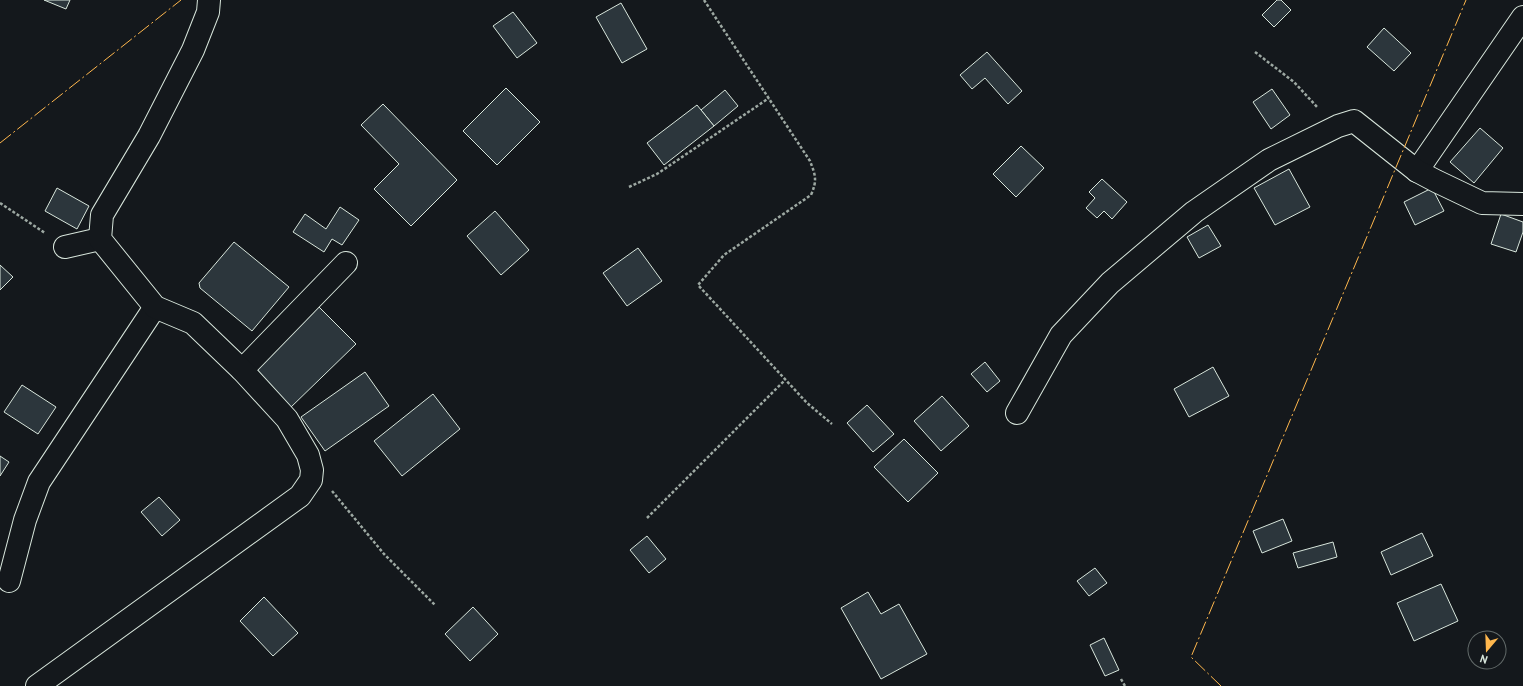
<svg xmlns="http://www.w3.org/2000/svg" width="1523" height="686" font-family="'PT Sans',sans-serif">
	<rect width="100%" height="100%" fill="#14181c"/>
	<g fill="#2c363c" stroke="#d8e6dc">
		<polygon points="44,0 70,0 66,9"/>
		<polygon points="1277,0 1281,0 1291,10 1274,27 1262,15"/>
		<polygon points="621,3 647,49 622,63 596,17"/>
		<polygon points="513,12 537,43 517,58 493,26"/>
		<polygon points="1384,28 1411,53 1394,71 1367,47"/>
		<polygon points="987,52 1022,91 1008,104 985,78 972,89 960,75"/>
		<polygon points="506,88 540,122 497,165 463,131"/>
		<polygon points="1272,89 1290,115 1271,129 1253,102"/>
		<polygon points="725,90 738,106 714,126 701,110"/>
		<polygon points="383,104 457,180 411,226 374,189 399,164 361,125"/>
		<polygon points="697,105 714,126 664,165 647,143"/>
		<polygon points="1480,128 1503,148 1474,183 1450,162"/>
		<polygon points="1021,146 1044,168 1016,197 993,174"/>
		<polygon points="1289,169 1310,207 1275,225 1254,188"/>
		<polygon points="1102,179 1127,202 1112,219 1104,211 1097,218 1086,208 1095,198 1089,192"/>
		<polygon points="57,188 89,206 77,229 45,211"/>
		<polygon points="1432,188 1444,211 1415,225 1404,202"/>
		<polygon points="340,207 359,220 342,245 332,239 324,252 293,232 305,214 326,229"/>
		<polygon points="495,211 529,250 501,275 467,236"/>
		<polygon points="1501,214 1523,222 1523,232 1516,252 1491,244"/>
		<polygon points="1208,225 1221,246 1199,258 1187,237"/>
		<polygon points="234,242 289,287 252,331 200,288 199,283"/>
		<polygon points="638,248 662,281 627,306 603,273"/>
		<polygon points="0,265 13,277 0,290"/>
		<polygon points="319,307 356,344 289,409 253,372"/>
		<polygon points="985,362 1000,381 987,392 971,374"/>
		<polygon points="1213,367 1229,396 1189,417 1174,389"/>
		<polygon points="365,372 389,406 325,451 301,417"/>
		<polygon points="22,385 56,407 38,434 4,412"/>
		<polygon points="433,394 460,429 402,476 374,441"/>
		<polygon points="942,396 969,426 941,451 914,421"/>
		<polygon points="867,405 894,434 873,452 847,423"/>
		<polygon points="904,439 938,473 908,502 874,467"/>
		<polygon points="0,456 9,462 0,476"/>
		<polygon points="159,497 180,520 162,536 141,512"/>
		<polygon points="1283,519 1292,541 1262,553 1253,531"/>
		<polygon points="1422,533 1433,556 1391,575 1381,552"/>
		<polygon points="647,536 666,559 649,573 630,550"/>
		<polygon points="1333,542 1337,557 1298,568 1293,553"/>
		<polygon points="1095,568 1107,583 1089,596 1077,581"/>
		<polygon points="1441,584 1458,621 1414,641 1397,603"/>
		<polygon points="868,592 881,614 899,604 927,654 881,679 841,608"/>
		<polygon points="264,597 298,633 273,656 240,621"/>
		<polygon points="473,607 498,634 470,661 445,634"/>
		<polygon points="1104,638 1119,670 1105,676 1090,645"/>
	</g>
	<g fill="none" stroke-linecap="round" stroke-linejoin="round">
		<g stroke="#d8e6dc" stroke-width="24">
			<g id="minor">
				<polyline points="1417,171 1523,17"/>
				<polyline points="65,247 100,239"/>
				<polyline points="242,370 346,263"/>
				<polyline points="1017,413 1061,335 1110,283 1194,212 1269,160 1338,126 1354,121 1417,171 1436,181 1482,203 1523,204"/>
				<polyline points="9,581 25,520 39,482 155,307"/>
				<polyline points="37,686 300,496 311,480 312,470 308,455 287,419 242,370 193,323 155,307 100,239 102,215 149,136 193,50 208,12 209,0"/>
			</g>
		</g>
		<g stroke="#9da8a2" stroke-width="2.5" stroke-dasharray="3 2" stroke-linecap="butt">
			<path d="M704,0L810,161C816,176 817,181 811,195L724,255L698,285L807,403L832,424"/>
			<polyline points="1255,52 1294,82 1318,108"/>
			<polyline points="629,187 657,174 769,98"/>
			<polyline points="0,203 45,233"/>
			<polyline points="332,491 384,554 435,605"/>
			<polyline points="647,518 785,380"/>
			<polyline points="1121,679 1125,686"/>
		</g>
		<use href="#minor" stroke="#14181c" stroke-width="22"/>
		<g stroke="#ffb74d" stroke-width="1" stroke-dasharray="14 3 2 3" stroke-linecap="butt">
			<polyline points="0,143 181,0"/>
			<polyline points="1221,686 1191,657 1466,0"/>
		</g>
	</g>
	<g transform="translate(1487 650) rotate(199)"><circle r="19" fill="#14181c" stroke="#626a69"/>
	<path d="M0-3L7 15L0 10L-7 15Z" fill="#ffb74d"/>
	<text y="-6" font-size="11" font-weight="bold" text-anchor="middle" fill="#d8e6dc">N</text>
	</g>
</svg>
